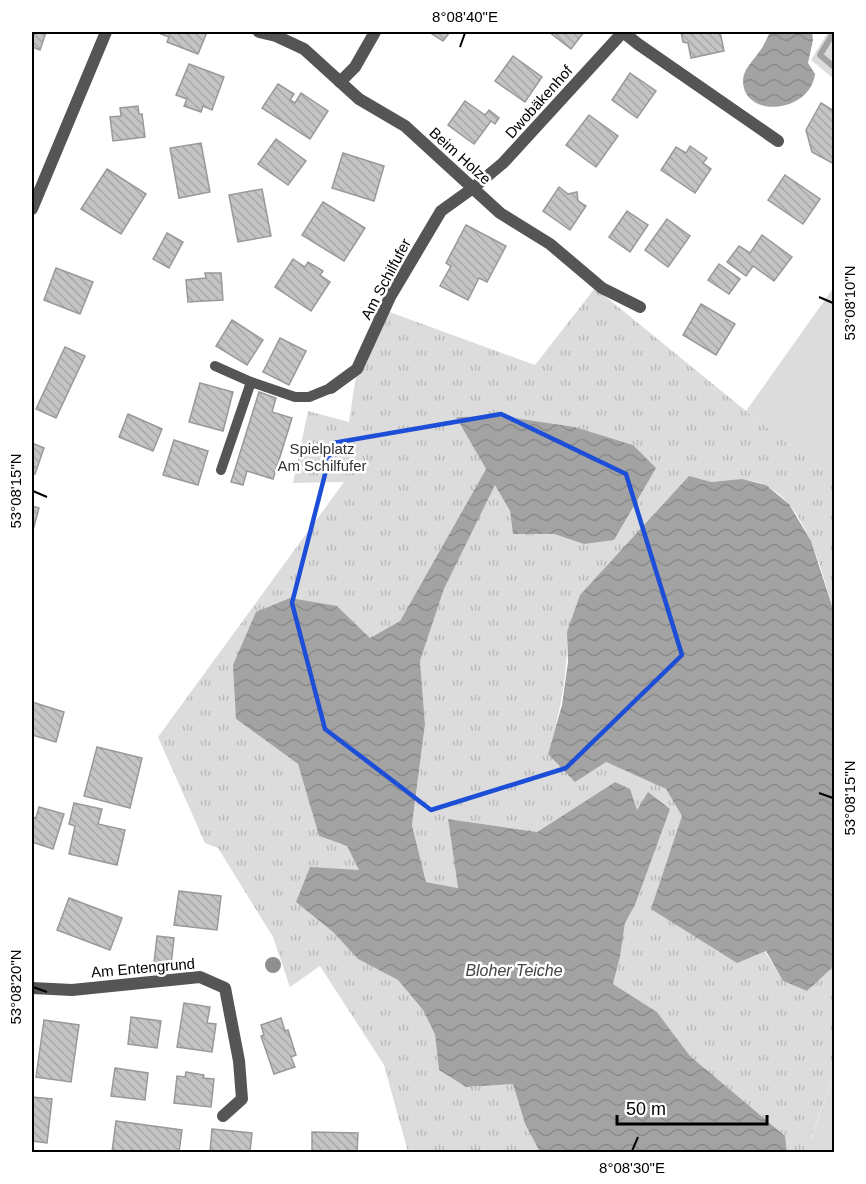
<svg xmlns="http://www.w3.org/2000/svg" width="866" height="1184" font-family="Helvetica,sans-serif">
	<defs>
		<pattern id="park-tufts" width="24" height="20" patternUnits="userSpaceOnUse" patternTransform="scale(1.5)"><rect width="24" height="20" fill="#dcdcdc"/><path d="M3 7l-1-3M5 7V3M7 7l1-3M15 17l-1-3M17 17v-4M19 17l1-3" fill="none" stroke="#bbb"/></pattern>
		<pattern id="water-waves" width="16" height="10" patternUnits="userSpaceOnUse" patternTransform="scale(1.5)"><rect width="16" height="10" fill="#a3a3a3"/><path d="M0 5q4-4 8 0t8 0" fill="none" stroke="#8b8b8b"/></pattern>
		<pattern id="building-back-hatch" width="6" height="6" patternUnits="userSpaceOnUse" patternTransform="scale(1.5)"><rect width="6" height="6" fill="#c4c4c4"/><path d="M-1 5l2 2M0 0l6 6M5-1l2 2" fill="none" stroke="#a7a7a7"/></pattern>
	</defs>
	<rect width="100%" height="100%" fill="#fff"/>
	<g fill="#dcdcdc">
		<polygon points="828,32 834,32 834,79 811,60"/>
		<polygon points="834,287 834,478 746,411"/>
		<polygon points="834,1072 834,1150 811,1140"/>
	</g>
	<path fill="url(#park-tufts)" d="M595,288L746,411L834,478V612C822,573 807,505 765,485C748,477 729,481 711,482L567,632C568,675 560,713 548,754L606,762L666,789L783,981L807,991L834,966V1072L811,1139L834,1150V1152H787L785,1136L690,1056L657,1012L613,984L620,957L625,923L635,905L659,837L648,793L637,811L615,782L537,832L448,819L458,888L426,882L412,825L425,724L420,661L444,589L495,484L510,511L513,534H554L584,544L633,445L575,427L501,416L456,417L486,469L400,621L370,638L337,606L236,719L298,764L319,836L347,846L360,871L297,902L333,932L358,959L398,980L423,1010L435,1036L439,1070L466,1087L513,1084L525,1124L540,1152H408L384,1065L320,966L290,987L273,937L218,848L205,843L158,737L344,482L293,483L308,411L349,422L357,369L384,310L535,365Z"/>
	<g fill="url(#water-waves)">
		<path d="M770,32H812L813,40L808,63L815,74C810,114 742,119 743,80C744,68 753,61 759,52C764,46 767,38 770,32Z"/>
		<polygon points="501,416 575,427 633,445 656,468 614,540 584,544 554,534 513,534 510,511 495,485 444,589 420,661 425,724 412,825 426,882 458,888 448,819 537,832 615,782 630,789 637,810 648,792 670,809 635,905 625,923 620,957 613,984 657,1012 690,1056 785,1136 787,1152 540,1152 525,1124 513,1084 466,1087 439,1070 435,1035 423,1010 398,980 358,959 333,932 296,902 310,867 359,870 347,846 319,836 298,764 236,719 233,665 256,612 290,598 337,606 370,638 400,621 486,469 456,417"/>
		<polygon points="689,476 711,482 742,479 766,485 789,504 811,541 834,612 834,966 807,991 783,981 766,951 737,963 651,909 682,816 666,789 606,762 575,782 548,754 562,705 568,662 567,632 580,595"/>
	</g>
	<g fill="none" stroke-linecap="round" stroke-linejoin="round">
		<polyline stroke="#a3a3a3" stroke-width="6" points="834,32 820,55 834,67"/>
	</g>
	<g fill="url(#building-back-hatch)" stroke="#999" stroke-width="1.5">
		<polygon points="32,32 46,32 40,50 32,47"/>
		<polygon points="156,32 207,32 198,54 167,42 169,37"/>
		<polygon points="429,32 450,32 443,41"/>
		<polygon points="549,32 584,32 571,49"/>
		<polygon points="681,32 720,32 724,51 691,58 688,43 683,42"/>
		<polygon points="513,56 542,77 525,102 495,81"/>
		<polygon points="189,64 224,77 212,110 203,106 201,112 184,106 187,99 176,95"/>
		<polygon points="630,73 656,91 637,118 612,100"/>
		<polygon points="278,84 294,94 290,100 295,103 301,93 328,111 310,139 262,108"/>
		<polygon points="465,101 485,115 489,110 499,118 495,124 491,121 474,144 448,125"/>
		<polygon points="821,103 834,111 834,164 812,152 806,130"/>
		<polygon points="138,106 139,114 142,114 145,137 113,141 110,117 121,116 120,108"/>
		<polygon points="589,115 618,136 596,167 566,145"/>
		<polygon points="276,139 306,161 288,185 258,164"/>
		<polygon points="201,143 210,192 179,198 170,148"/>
		<polygon points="690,146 707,158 703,163 711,169 695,193 661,170 676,147 686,153"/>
		<polygon points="343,153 384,166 374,201 332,188"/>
		<polygon points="107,169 146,194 121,234 81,209"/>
		<polygon points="785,175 820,199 803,224 768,200"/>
		<polygon points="559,187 568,194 577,192 578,201 586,206 570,230 543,211"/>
		<polygon points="262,189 271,236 238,242 229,195"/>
		<polygon points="323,202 365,228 344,261 302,235"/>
		<polygon points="627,211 648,225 630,252 609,237"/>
		<polygon points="667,219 690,236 668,267 645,250"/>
		<polygon points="466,225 506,246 487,282 479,278 468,300 440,286 451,266 446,263"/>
		<polygon points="167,233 183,242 169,268 153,259"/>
		<polygon points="762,235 792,257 774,281 753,266 746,276 727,262 739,246 750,253"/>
		<polygon points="293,259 305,267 308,262 323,271 320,275 330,282 311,311 275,287"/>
		<polygon points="719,264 740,279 729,294 708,280"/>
		<polygon points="56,268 93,282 80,314 44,300"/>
		<polygon points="205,273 221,273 223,300 188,302 186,280 206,278"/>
		<polygon points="701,304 735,324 716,355 683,335"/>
		<polygon points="232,320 263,340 247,365 216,346"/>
		<polygon points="280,338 306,351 289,385 263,372"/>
		<polygon points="65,347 85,356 56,418 36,409"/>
		<polygon points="200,383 233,392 223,431 189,422"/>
		<polygon points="259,392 276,398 272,412 292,418 273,479 247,471 243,485 231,482"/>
		<polygon points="128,414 162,429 153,451 119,437"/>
		<polygon points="174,440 208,451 198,485 163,475"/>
		<polygon points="32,443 44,448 35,474 32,473"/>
		<polygon points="32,506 39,508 32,534"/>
		<polygon points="32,702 64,712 56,742 32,735"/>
		<polygon points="97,747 142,758 130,808 84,796"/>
		<polygon points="74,803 102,809 98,824 125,830 117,865 69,854 75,826 69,824"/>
		<polygon points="39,807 64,814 53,849 32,842 32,817 36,818"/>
		<polygon points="179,891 221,896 217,930 174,925"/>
		<polygon points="69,898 122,918 110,950 57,930"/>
		<polygon points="157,936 174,938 171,965 154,963"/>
		<polygon points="184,1003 210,1007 207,1023 216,1024 212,1052 177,1047"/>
		<polygon points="131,1017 161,1021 157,1048 128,1044"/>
		<polygon points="281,1018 285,1031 288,1030 296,1055 291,1057 295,1067 274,1074 261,1036 264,1035 261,1025"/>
		<polygon points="44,1020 79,1025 71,1082 36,1077"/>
		<polygon points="115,1068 148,1073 145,1100 111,1096"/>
		<polygon points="186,1072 204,1075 203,1078 214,1079 211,1107 174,1103 177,1076 185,1077"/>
		<polygon points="32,1097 52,1099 47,1143 32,1141"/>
		<polygon points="116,1121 182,1130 179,1152 112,1152"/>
		<polygon points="212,1129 252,1133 250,1152 210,1152"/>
		<polygon points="312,1132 358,1133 357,1152 312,1152"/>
	</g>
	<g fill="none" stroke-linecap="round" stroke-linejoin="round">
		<g stroke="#555" stroke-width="10">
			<polyline points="215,366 251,382"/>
			<polyline points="221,470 251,382 295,397 309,397 331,388"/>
		</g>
		<g stroke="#555" stroke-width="12">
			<polyline points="259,32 276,36 304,49 359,99 405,126 500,213 550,244 602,288 640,307"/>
			<polyline points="623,32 638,44 778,141"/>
			<polyline points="340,82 355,67 375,32"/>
			<polyline points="32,209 106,32"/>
			<polyline points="331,388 357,369 390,297 441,211 473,188 503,163 623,32"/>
			<polyline points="32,988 72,990 200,977 225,988 239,1061 242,1099 223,1116"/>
		</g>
	</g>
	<circle fill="#8f8f8f" cx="273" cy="965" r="8"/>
	<path fill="none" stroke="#1d4ed8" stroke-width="4.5" stroke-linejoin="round" d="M501,414L626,474L682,655L566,768L431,810L325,729L292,603L333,443Z"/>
	<path fill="none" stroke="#000" stroke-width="2" d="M460,47L465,33M819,297L833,303M33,491L47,497M819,793L833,798M33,987L47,992M632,1151L638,1137"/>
	<g text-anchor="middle" stroke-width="5" stroke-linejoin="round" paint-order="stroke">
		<g font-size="15" fill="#000" stroke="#fff">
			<text transform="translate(539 102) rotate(-48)" y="5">Dwobäkenhof</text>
			<text transform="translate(460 156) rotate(42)" y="5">Beim Holze</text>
			<text transform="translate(386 279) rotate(-62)" y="5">Am Schilfufer</text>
			<text transform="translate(143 968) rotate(-5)" y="5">Am Entengrund</text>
		</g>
		<g font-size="15" fill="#333" stroke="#fff">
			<text x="322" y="454">Spielplatz<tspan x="322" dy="17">Am Schilfufer</tspan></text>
		</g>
		<g font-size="16" font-style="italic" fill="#444" stroke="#fff">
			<text x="514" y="976">Bloher Teiche</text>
		</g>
	</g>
	<rect width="866" height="1184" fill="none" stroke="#ffffff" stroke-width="66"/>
	<path d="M617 1115v9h150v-9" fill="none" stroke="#000000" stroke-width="3"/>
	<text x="626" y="1115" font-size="18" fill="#000000" stroke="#ffffff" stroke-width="4.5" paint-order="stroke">50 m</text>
	<rect x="33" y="33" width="800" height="1118" fill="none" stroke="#000" stroke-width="2"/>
	<g font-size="15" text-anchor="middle" fill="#000">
		<text x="465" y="22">8°08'40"E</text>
		<text transform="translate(850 303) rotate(-90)" y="5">53°08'10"N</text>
		<text transform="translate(16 491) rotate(-90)" y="5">53°08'15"N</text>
		<text transform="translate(850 798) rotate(-90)" y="5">53°08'15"N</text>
		<text transform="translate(16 987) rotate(-90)" y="5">53°08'20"N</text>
		<text x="632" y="1173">8°08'30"E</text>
	</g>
</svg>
